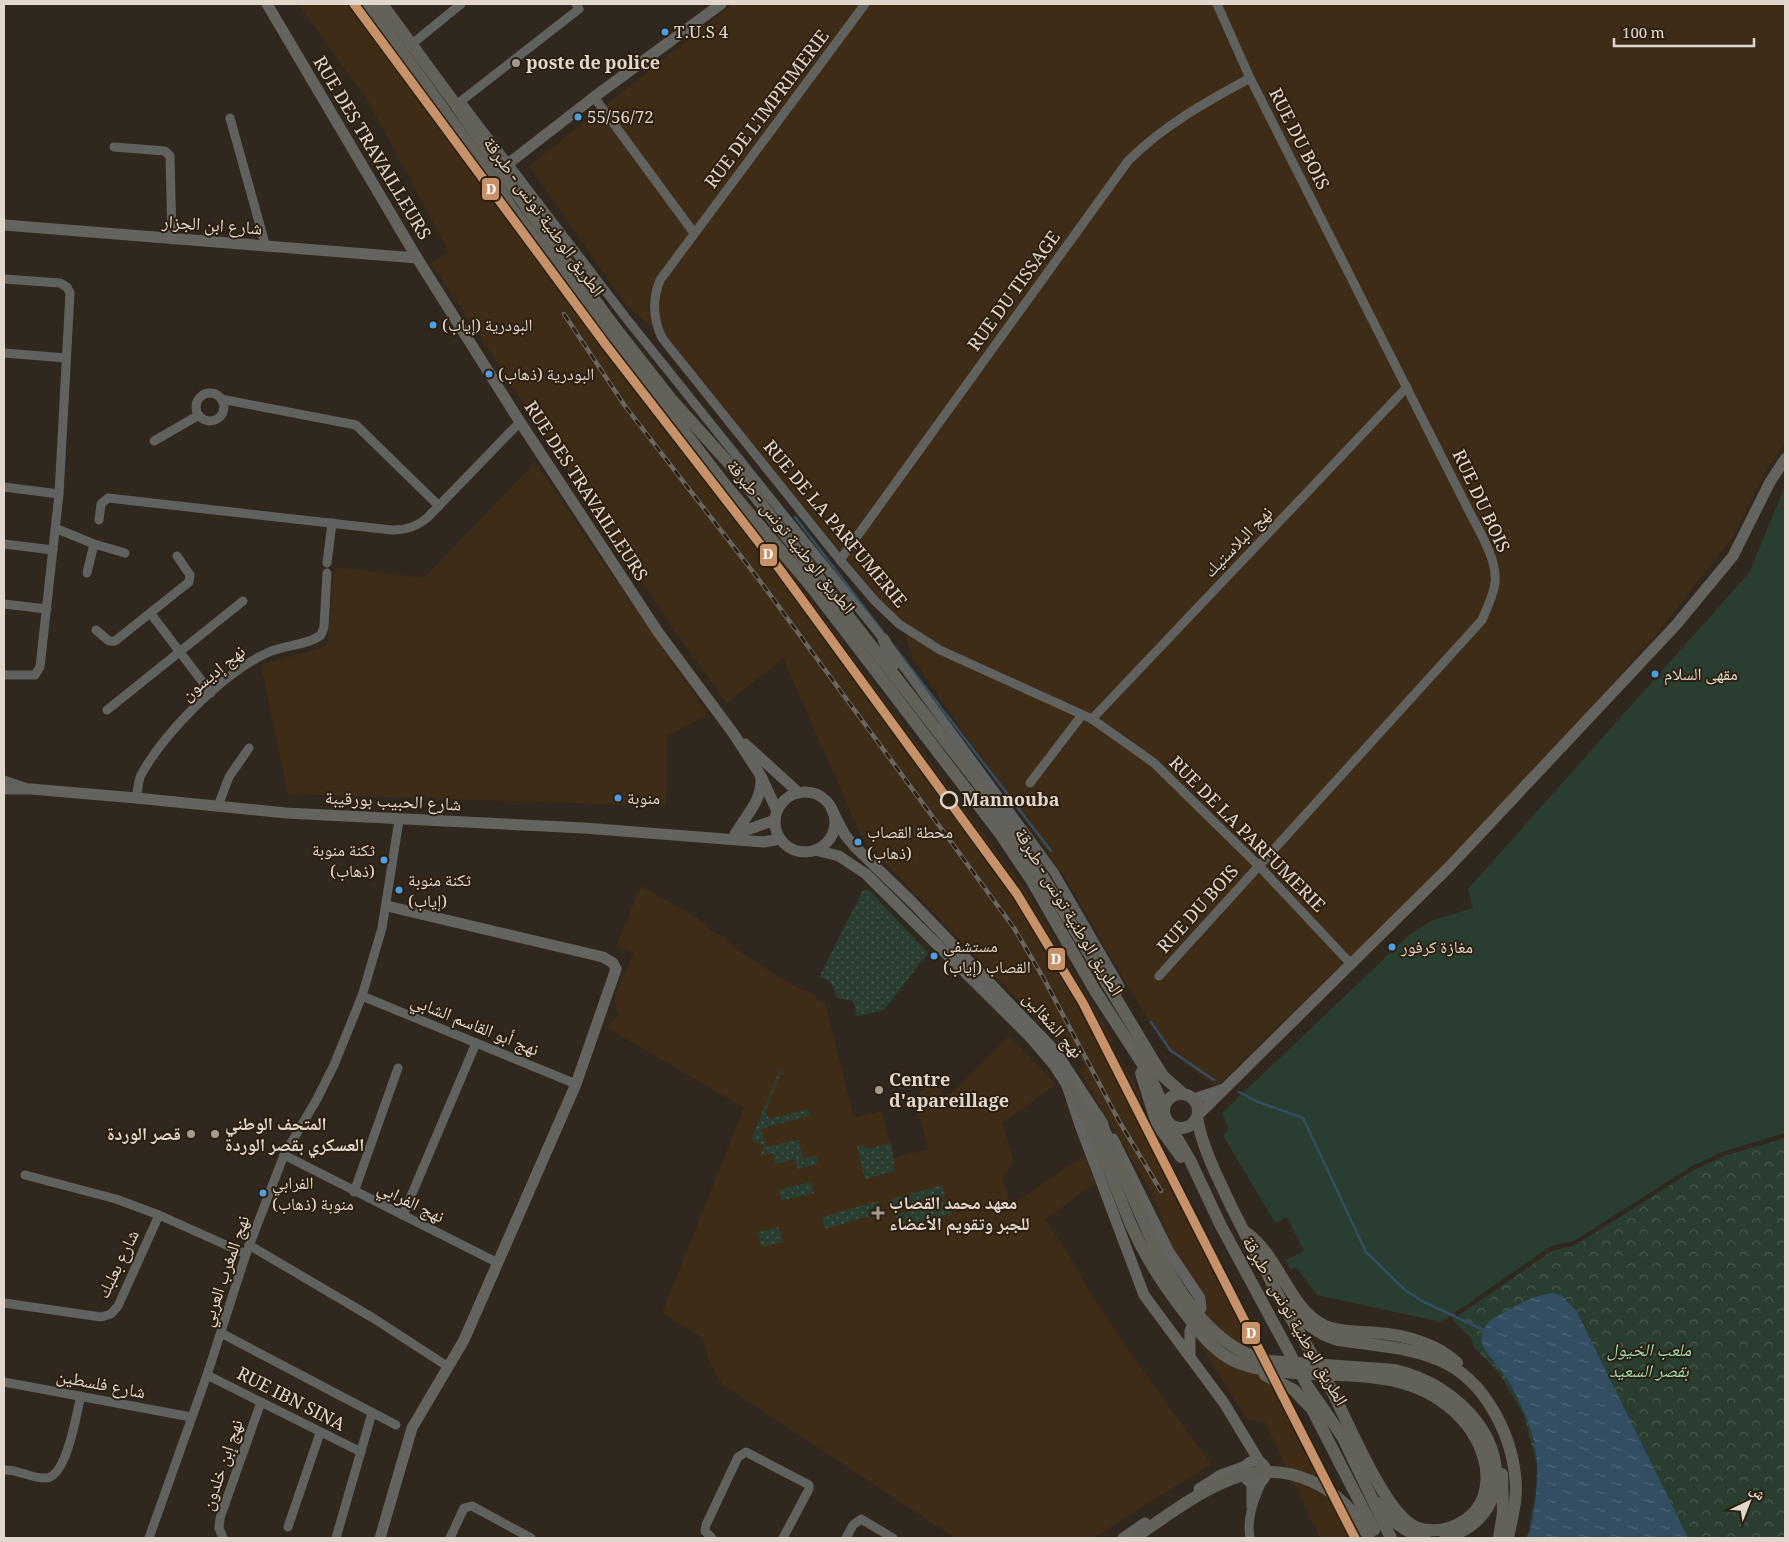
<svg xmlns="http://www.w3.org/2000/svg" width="1789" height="1542" font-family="Georgia,'Noto Naskh Arabic',serif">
	<defs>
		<pattern id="forest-crowns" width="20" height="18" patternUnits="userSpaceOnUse" patternTransform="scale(1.25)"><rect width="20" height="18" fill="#293e31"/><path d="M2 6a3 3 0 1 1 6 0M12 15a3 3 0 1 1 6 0" fill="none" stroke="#48594e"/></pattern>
		<pattern id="garden-dots" width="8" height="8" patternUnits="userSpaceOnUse" patternTransform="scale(1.25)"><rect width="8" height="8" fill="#293e31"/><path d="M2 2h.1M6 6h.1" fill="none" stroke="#48594e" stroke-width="1.8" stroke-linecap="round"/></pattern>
		<pattern id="water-ripples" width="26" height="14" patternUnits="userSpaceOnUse" patternTransform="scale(1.25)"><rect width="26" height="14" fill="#334d63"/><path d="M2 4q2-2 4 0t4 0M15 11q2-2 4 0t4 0" fill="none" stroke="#506678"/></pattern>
	</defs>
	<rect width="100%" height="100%" fill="#30281f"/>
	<g fill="#3e2c17">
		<polygon points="298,4 358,4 481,170 786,566 1023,887 1114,1041 1111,1043 1139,1092 1142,1107 1361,1538 1320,1538 1265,1422 1248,1420 1195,1337 1207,1313 1206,1296 1174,1251 1151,1192 1079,1070 1084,1066 1067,1037 1061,1030 1044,1021 1040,1023 863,840 783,658 727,703 676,633 431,263 449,252 368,101"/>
		<polygon points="733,4 1785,4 1785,441 1764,474 1734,535 1664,625 1504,806 1216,1087 1170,1052 1139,1005 1067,881 913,659 903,628 663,337 628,307 529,166"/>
		<polygon points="535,462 708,715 667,736 666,806 288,794 261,665 327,646 334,567 424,578"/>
		<polygon points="641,886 697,918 712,931 724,937 735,948 771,972 798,988 814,994 817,999 825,1002 854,1118 882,1111 893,1158 929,1149 914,1101 932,1079 944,1095 952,1093 1009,1036 1056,1084 1002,1124 1014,1161 1003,1178 1011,1206 1084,1155 1095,1183 1045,1220 1068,1253 1090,1293 1133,1357 1211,1464 1093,1538 955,1538 722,1384 708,1359 703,1338 662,1313 744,1108 606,1027 619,1015 614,1000 634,951 616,946"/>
	</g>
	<polygon fill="#293e31" points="1785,486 1785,1133 1722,1152 1692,1166 1574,1241 1551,1246 1441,1322 1317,1295 1296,1267 1290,1269 1286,1260 1304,1251 1287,1217 1275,1223 1223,1135 1229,1129 1222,1113 1410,934 1431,921 1473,908 1468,889 1749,573"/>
	<polygon fill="url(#forest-crowns)" points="1785,1138 1785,1538 1527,1538 1536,1491 1537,1466 1524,1415 1499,1373 1474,1347 1471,1338 1452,1320 1552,1251 1576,1245 1694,1170 1724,1156"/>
	<g fill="url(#garden-dots)">
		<polygon points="863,890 869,890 928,953 884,1010 857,1016 853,1001 838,998 830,981 819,977"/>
		<polygon points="780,1069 782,1069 766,1110 769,1119 808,1109 810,1115 761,1129 766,1147 799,1140 803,1159 816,1156 818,1164 798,1169 795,1159 775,1164 773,1153 760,1156 764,1146 751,1140"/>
		<polygon points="891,1143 895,1171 865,1179 857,1147 865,1145 866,1149"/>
		<polygon points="811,1182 814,1193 781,1201 778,1190"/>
		<polygon points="942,1185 945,1196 891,1211 888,1200"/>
		<polygon points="878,1201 881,1213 825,1229 822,1217"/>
		<polygon points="949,1201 952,1214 904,1227 901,1217 893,1218 892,1216"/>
		<polygon points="779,1227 783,1242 761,1247 758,1232"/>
	</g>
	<path fill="url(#water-ripples)" d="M1554,1293L1562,1296L1576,1310L1688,1538H1529C1542,1470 1543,1442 1508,1380C1501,1368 1489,1358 1483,1346C1479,1337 1485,1324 1492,1319C1512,1308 1531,1295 1554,1293Z"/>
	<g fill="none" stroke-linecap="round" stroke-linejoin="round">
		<g stroke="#334d63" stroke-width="2.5">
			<polyline points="795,517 1051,851"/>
			<polyline points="1151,1022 1170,1050 1214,1080"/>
			<polyline points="1239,1092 1258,1102 1303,1118 1366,1252 1405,1290 1422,1301 1484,1330"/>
		</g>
		<g stroke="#60625f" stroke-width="9">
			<path d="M865,4L660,280C652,300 653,319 662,338L840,560L875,601L899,624L940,650L1092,719L1154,763L1259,866L1351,964"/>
			<polyline points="412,44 461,4"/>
			<polyline points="594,97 694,233"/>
			<polyline points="461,102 626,318 884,640 1054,872 1120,986 1115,997"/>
			<polyline points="456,105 579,9 576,4"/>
			<polyline points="230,118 266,247"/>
			<polyline points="114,147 165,151 170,156 172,240"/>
			<polyline points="4,279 60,283 67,287 70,293 59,494 40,667 35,675 4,675"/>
			<polyline points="4,353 66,358"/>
			<circle cx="210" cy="407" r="14"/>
			<polyline points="221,399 356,425 439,506"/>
			<polyline points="154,441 199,415"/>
			<polyline points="4,487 59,494"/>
			<path d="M99,520L101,504L108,498L392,530C406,530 417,527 428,517L520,422"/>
			<polyline points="55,528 94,544 125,553"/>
			<polyline points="4,544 53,550"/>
			<path d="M840,560L1128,161C1164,125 1206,102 1250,78"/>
			<polyline points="327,563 332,523"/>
			<polyline points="87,573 94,544"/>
			<polyline points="4,604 47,609"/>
			<polyline points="151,614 211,693"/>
			<polyline points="96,630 109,641 115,641 189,582 190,575 177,556"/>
			<polyline points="107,710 243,601"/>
			<polyline points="1092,719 1407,387"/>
			<polyline points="4,780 25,787"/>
			<polyline points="1030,783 1082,715"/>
			<path d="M136,798C138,791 138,781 141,775C164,733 223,673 267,653C283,645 306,646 321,635L324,627L327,573"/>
			<polyline points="218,806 229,777 249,748"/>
			<path d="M1159,976L1482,620C1487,608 1493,596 1495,583C1498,559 1477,528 1467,507L1250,78L1217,4"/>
			<polyline points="362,996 576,1084"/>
			<polyline points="284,1155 498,1263"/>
			<polyline points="25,1175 116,1199 159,1215"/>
			<polyline points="354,1192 398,1068"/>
			<polyline points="403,1215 476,1043"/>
			<polyline points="249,1245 373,1318 447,1366"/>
			<polyline points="4,1303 101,1317 111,1314 118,1306 159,1215 246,1254"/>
			<polyline points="221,1333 396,1425"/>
			<polyline points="207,1375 361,1452"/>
			<polyline points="4,1382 191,1417"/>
			<path d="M4,1470C18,1469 32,1479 46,1478C67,1477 76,1414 81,1396"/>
			<polyline points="1251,1506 1251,1482"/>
			<polyline points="288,1527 320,1433"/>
			<polyline points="149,1538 207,1375 246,1254 284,1155 317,1099 334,1065 362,996 382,928 399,820"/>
			<polyline points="223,1538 219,1528 220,1518 261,1402"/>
			<polyline points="336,1538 372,1413"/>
			<polyline points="450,1538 464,1508 472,1506 531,1538"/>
			<polyline points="712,1538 705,1531 706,1525 738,1457 746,1452 809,1485 809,1489 783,1538"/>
			<polyline points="846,1538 853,1525 861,1519 893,1538"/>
			<path d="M1250,1538C1246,1517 1255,1498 1263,1479"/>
		</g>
		<g stroke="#636460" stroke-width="11">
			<polyline points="267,4 417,258 520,422 658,632 733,733 761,776 777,811"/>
			<polyline points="495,174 594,97 721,4"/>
			<polyline points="4,225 417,258"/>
			<polyline points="745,744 799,793"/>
			<polyline points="4,789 31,789 136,798 286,813 584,828 764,842 780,839"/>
			<circle cx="805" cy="822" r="30"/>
			<polyline points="832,810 845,835 855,847 912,902 1056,1052 1103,1124"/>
			<path d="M736,833C747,813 762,802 761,777"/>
			<polyline points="735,834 775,820"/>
			<polyline points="815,850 839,856 866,874 1030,1037 1054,1065 1067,1085 1080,1125 1144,1295 1224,1403 1261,1464"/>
			<polyline points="1194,1099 1224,1089"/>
			<polyline points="1198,1115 1449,867 1676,625 1733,556 1770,482 1785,459"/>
			<polyline points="1113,1139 1169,1252 1200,1298 1201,1308 1190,1331 1190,1357"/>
			<circle cx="1255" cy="1472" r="11"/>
			<polyline points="1199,1489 1221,1475 1246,1466"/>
			<polyline points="380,1538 412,1428 464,1340 576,1084 616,969 613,963 603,957 387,906"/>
			<polyline points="1123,1538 1145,1523"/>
		</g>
		<g stroke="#62625b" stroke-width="12">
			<polyline points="368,4 492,177 512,209 727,487 810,585 999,832 1032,881 1094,989 1149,1074 1164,1107"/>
			<polyline points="382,4 456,105 524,204 617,330 671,399 734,469 978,783 1043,877 1153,1060 1163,1076 1182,1093"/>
			<polyline points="884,640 893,665"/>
			<polyline points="1141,1073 1157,1124 1181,1157"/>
			<path d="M1067,1085C1095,1127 1110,1174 1129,1220C1143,1254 1163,1285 1185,1313C1196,1328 1208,1344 1224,1355C1240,1366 1257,1369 1277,1371C1344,1380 1409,1364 1461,1418C1493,1452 1501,1510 1449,1528C1436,1532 1420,1531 1409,1523C1380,1502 1345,1415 1327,1381C1308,1346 1286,1313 1269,1277"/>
			<circle cx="1181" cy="1111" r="17"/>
			<path d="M1098,1116L1155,1248C1180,1294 1214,1350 1269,1361L1395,1370C1428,1378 1456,1395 1477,1422C1510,1466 1501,1522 1445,1538"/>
			<path d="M1197,1118C1203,1150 1218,1178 1232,1208C1245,1233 1257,1260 1273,1282"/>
			<polyline points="1167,1121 1190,1160 1220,1224 1308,1387 1342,1436 1391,1538"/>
			<path d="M1247,1233C1279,1256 1290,1310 1325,1326C1341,1333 1361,1331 1379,1333C1404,1335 1438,1344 1457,1363"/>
			<path d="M1290,1304C1303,1322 1317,1334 1338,1340C1372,1345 1408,1347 1439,1360C1487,1380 1515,1440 1516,1489C1516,1506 1511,1522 1508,1538"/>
			<polyline points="1265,1375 1294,1390 1312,1409 1374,1530"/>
			<path d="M1381,1503C1391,1522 1405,1532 1425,1538"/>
			<path d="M1134,1538C1164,1518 1196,1493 1229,1480C1285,1457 1344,1486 1369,1538"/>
			<polyline points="1499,1538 1503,1513 1502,1474"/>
		</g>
		<g stroke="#676661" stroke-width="4.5">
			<polyline id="rail" points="564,314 625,406 763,585 1014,928 1044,979 1119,1121 1161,1191"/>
		</g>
		<use href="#rail" stroke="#2d1f0f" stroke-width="2.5" stroke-dasharray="8" stroke-linecap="butt"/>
		<g stroke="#2d1f0f" stroke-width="12">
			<polyline id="rail-1" points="354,4 606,345 781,571 1017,894 1083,1003 1355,1538"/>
		</g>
		<use href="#rail-1" stroke="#c7916a" stroke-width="9"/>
	</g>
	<g fill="#4d9ee5" stroke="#2d1f0f" stroke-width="2">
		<circle cx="665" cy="32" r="4.5"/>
		<circle cx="578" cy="117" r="4.5"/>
		<circle cx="433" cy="325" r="4.5"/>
		<circle cx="489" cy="374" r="4.5"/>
		<circle cx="1655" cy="674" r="4.5"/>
		<circle cx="618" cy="798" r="4.5"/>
		<circle cx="858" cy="842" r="4.5"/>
		<circle cx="384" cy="860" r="4.5"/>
		<circle cx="399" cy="890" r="4.5"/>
		<circle cx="1392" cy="947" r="4.5"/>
		<circle cx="934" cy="956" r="4.5"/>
		<circle cx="263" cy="1193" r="4.5"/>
	</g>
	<g fill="#a39a90" stroke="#2d1f0f" stroke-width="2">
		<circle cx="516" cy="63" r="5"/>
		<circle cx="879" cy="1090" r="5"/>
		<circle cx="191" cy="1134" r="5"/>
		<circle cx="215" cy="1134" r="5"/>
		<path d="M875.5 1205.5h5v5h5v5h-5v5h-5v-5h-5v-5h5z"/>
	</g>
	<circle fill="#2d1f0f" stroke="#e1d7cd" stroke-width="2.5" cx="949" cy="800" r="8"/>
	<g text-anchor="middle" stroke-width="4" stroke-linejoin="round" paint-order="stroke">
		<g font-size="17" fill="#e1d7cd" stroke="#2d1f0f" text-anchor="start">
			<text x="674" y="38">T.U.S 4</text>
			<text x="587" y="123">55/56/72</text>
			<text x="442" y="331">البودرية (إياب)</text>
			<text x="498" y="380">البودرية (ذهاب)</text>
			<text x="1664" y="680">مقهى السلام</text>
			<text x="627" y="804">منوبة</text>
			<text x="867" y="838">محطة القصاب<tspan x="867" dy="21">(ذهاب)</tspan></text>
			<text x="375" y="856" text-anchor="end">ثكنة منوبة<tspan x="375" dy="21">(ذهاب)</tspan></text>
			<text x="408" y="886">ثكنة منوبة<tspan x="408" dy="21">(إياب)</tspan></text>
			<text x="943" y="952">مستشفى<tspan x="943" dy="21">القصاب (إياب)</tspan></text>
			<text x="1401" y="953">مغازة كرفور</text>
			<text x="272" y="1189">الفرابي<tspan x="272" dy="21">منوبة (ذهاب)</tspan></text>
		</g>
		<g font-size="18" font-weight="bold" fill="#e1d7cd" stroke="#2d1f0f" text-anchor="start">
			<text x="526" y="69">poste de police</text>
			<text x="889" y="1086">Centre<tspan x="889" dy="21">d'apareillage</tspan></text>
			<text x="225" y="1130">المتحف الوطني<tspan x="225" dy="21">العسكري بقصر الوردة</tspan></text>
			<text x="181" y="1140" text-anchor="end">قصر الوردة</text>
			<text x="889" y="1209">معهد محمد القصاب<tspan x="889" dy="21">للجبر وتقويم الأعضاء</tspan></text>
		</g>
		<g font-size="18" fill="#e1d7cd" stroke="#2d1f0f">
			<text transform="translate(767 109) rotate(-53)" y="6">RUE DE L'IMPRIMERIE</text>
			<text transform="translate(1299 139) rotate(63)" y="6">RUE DU BOIS</text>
			<text transform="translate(372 148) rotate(59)" y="6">RUE DES TRAVAILLEURS</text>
			<text transform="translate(544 217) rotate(54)" y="6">الطريق الوطنية تونس - طبرقة</text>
			<text transform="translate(212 225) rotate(4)" y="6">شارع ابن الجزار</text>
			<text transform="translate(1014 291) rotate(-54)" y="6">RUE DU TISSAGE</text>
			<text transform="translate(586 491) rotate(57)" y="6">RUE DES TRAVAILLEURS</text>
			<text transform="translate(1481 501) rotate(65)" y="6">RUE DU BOIS</text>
			<text transform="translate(835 524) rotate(50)" y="6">RUE DE LA PARFUMERIE</text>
			<text transform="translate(791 537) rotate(51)" y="6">الطريق الوطنية تونس - طبرقة</text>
			<text transform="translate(1238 542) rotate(-46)" y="6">نهج البلاستيك</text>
			<text transform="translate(213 673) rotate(-39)" y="6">نهج إديسون</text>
			<text transform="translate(393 801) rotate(3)" y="6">شارع الحبيب بورقيبة</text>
			<text transform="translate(1247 834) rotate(45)" y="6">RUE DE LA PARFUMERIE</text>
			<text transform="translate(1198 909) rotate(-48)" y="6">RUE DU BOIS</text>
			<text transform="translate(1069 912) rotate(59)" y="6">الطريق الوطنية تونس - طبرقة</text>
			<text transform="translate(475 1025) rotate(22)" y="6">نهج أبو القاسم الشابي</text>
			<text transform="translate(1053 1025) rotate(49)" y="6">نهج الشغالين</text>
			<text transform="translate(411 1202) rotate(26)" y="6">نهج الفرابي</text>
			<text transform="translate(118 1264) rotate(-64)" y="6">شارع بعلبك</text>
			<text transform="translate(225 1271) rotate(-71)" y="6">نهج المغرب العربي</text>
			<text transform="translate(1295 1321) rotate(60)" y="6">الطريق الوطنية تونس - طبرقة</text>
			<text transform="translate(101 1384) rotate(11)" y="6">شارع فلسطين</text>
			<text transform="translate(291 1399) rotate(27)" y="6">RUE IBN SINA</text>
			<text transform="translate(222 1465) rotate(-71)" y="6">نهج إبن خلدون</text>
		</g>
		<g font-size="18" font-weight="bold" fill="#e1d7cd" stroke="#2d1f0f" text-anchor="start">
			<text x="962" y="806">Mannouba</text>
		</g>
		<g font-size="18" font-style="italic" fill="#98dab5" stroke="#2d1f0f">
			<text x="1649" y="1356">ملعب الخيول<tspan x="1649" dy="21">بقصر السعيد</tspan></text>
		</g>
	</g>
	<g stroke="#2d1f0f" stroke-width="2">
		<rect x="481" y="177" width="19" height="24" rx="5" fill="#c7916a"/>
		<rect x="759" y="543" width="19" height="24" rx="5" fill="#c7916a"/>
		<rect x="1047" y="947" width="19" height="24" rx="5" fill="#c7916a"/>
		<rect x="1241" y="1321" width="20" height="24" rx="5" fill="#c7916a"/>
	</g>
	<g font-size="14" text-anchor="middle" font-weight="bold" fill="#fff">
		<text x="491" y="194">D</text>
		<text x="768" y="559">D</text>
		<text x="1056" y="964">D</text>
		<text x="1251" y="1338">D</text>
	</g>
	<rect width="1789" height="1542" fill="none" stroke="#e1d7cd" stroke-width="10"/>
	<g transform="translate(1749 1502) rotate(43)" stroke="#2d1f0f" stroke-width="4" paint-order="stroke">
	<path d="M0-4L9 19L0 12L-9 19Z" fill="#e1d7cd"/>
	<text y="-8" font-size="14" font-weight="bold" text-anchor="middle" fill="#e1d7cd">ش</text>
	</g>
	<path d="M1614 38v8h140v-8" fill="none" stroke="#e1d7cd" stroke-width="2.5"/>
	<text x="1622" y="38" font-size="15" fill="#e1d7cd" stroke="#2d1f0f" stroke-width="4" paint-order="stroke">100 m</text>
</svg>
